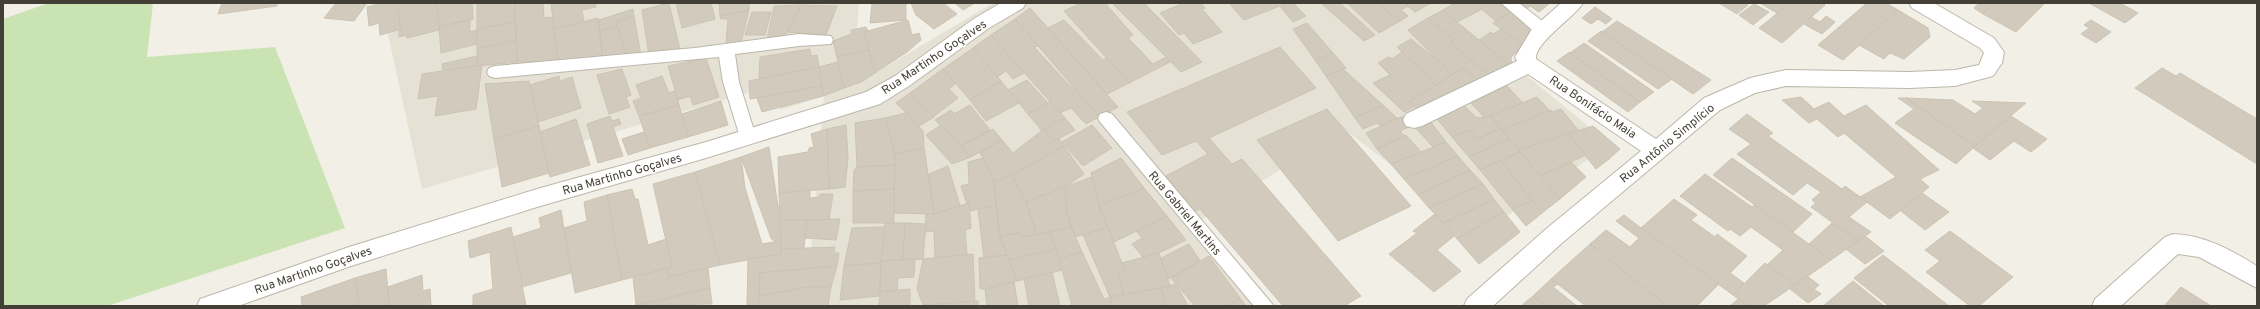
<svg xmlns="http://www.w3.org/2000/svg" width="2260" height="309" font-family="Overpass,sans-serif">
	<rect width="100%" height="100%" fill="#f2efe7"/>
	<polygon fill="#e5e1d5" points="381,3 859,3 852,87 993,3 1485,3 1518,24 1493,48 1610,144 1481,234 1344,129 1190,227 1271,306 806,306 824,96 781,110 773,85 422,189"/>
	<polygon fill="#cae3b3" points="49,3 153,3 147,57 275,47 345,228 107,306 3,306 3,19"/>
	<g fill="#d2cbbd" stroke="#ccc3b1">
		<polygon points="222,3 277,3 277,6 218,14"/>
		<polygon points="336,3 367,3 354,21 324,18"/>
		<polygon points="382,3 397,3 401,29 380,35 379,23 369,26 367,7"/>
		<polygon points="397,3 437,3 439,30 407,38 406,35 399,37 399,30 401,29"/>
		<polygon points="437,3 472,3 473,19 439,27"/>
		<polygon points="477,3 515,3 515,22 477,29"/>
		<polygon points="515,3 543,3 544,18 553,17 558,62 517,62"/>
		<polygon points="551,3 595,3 596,7 582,10 584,22 554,29"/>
		<polygon points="669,3 680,50 649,55 642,10"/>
		<polygon points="676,3 711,3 715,19 682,28"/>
		<polygon points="719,3 749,3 749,10 720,16"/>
		<polygon points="906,3 906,20 870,23 872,4"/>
		<polygon points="911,3 943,3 957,14 934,29 916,15"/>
		<polygon points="955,3 975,3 963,10"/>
		<polygon points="1081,3 1105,3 1133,35 1128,38 1153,64 1166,57 1170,62 1129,83 1064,11"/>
		<polygon points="1112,3 1144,3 1202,62 1181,72"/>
		<polygon points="1184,3 1201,3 1205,8 1202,9 1222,32 1193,44 1184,33 1179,35 1160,13"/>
		<polygon points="1229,3 1277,3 1280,6 1244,20"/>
		<polygon points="1285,3 1293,3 1306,16 1293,22 1280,6"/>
		<polygon points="1321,3 1340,3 1375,35 1364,41"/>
		<polygon points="1347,3 1378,3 1400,21 1379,33"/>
		<polygon points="1378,3 1404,3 1408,6 1401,10 1408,16 1400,21"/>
		<polygon points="1404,3 1431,3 1415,12"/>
		<polygon points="1474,3 1482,9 1457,22 1443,10 1455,3"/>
		<polygon points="1474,3 1504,3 1513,10 1496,21"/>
		<polygon points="1514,3 1550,3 1539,12 1530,6 1525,10"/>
		<polygon points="1719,3 1745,3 1748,5 1737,14"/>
		<polygon points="1760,3 1790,3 1777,13"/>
		<polygon points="1790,3 1822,3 1825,5 1782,43 1759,28"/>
		<polygon points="1867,3 1886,3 1898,10 1843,60 1818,45"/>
		<polygon points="1979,3 1988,3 1991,5 1983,14 1974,8"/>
		<polygon points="1988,3 2045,3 2016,32 1983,14 1991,5"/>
		<polygon points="2089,3 2120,3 2138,13 2125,23"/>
		<polygon points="1754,4 1769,12 1753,25 1739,15"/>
		<polygon points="801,5 785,37 767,39 774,6"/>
		<polygon points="801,5 837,6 826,35 787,32"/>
		<polygon points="1595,7 1612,19 1606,24 1598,19 1591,24 1582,18"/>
		<polygon points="1030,8 1048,28 1118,107 1099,117 1015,19"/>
		<polygon points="633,9 634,16 616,22 617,26 600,31 599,20"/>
		<polygon points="749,10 741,43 726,44 728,19 721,19 720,16"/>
		<polygon points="1443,10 1457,22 1512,67 1492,78 1450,42 1454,40 1428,18"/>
		<polygon points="1513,10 1538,30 1524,46 1493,23"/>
		<polygon points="1898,10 1928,28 1930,37 1904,59 1890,53 1884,59 1859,45"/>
		<polygon points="752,12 771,12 765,35 745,35"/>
		<polygon points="634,16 641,56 628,58 616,22"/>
		<polygon points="1826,16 1835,22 1822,34 1804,24 1811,17 1820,22"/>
		<polygon points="598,18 602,56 558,62 554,29"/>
		<polygon points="1428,18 1454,40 1450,42 1492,78 1482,84 1463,68 1452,75 1408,30"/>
		<polygon points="1015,19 1038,46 1034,47 1071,87 1073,86 1099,117 1086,124 1071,108 1060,113 991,35"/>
		<polygon points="470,20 470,32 477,30 477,44 441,53 439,27"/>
		<polygon points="908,20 912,35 919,33 921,40 907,52 875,73 864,32"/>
		<polygon points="1064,20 1103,60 1107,58 1129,83 1107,94 1048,28"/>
		<polygon points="2091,20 2111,32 2096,43 2081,34 2089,28 2084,25"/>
		<polygon points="1617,21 1711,80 1693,94 1602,32"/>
		<polygon points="515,22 516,40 477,49 477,29"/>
		<polygon points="1307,23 1333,53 1315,60 1293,29"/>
		<polygon points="617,26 628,58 603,61 600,31"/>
		<polygon points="866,27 868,31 864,32 869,50 837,57 833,41 852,34 851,30"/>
		<polygon points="1502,29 1524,46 1511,57 1512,67 1479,40 1491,32 1493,34"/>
		<polygon points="1601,31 1602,32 1672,79 1658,89 1588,41"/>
		<polygon points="991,35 1018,66 1024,73 1013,79 1006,71 997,77 973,48"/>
		<polygon points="1411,39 1441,63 1452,75 1436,85 1397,47"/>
		<polygon points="516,40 517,62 477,66 477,49"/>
		<polygon points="1584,43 1654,92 1640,102 1570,53"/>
		<polygon points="1280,47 1316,88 1209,138 1232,164 1242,159 1361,296 1344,306 1283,306 1200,209 1193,212 1166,176 1208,154 1196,141 1162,155 1127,112"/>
		<polygon points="973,48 1001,81 970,100 943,69"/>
		<polygon points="810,49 811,56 817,55 819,67 759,79 760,57"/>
		<polygon points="869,50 875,73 861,82 844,88 837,57"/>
		<polygon points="1402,52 1436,85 1414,99 1378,63 1389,57 1392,59"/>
		<polygon points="1570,52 1570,53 1640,102 1628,112 1557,61"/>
		<polygon points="1333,53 1346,68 1326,76 1315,60"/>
		<polygon points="477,56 477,66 443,71 442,64"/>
		<polygon points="706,58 719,97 693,105 690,96 678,100 668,66"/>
		<polygon points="838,62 844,88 823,96 819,67"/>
		<polygon points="482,65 476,109 435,116 438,96 418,99 422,74"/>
		<polygon points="819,67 822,86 750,99 749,81"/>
		<polygon points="1463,68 1482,84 1421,113 1409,102"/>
		<polygon points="2162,68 2176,76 2180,73 2257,119 2254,122 2257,123 2257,164 2135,88"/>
		<polygon points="622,69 631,95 626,97 630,107 609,114 597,75"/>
		<polygon points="943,69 955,84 949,89 958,98 933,117 910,93"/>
		<polygon points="1343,69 1383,105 1355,118 1326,76"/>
		<polygon points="1390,75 1414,99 1409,102 1414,107 1404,112 1373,83"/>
		<polygon points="559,76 560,81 572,77 581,108 538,122 530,85"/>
		<polygon points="662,76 669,93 675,91 679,105 639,116 633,101 641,98 636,85"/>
		<polygon points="1027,80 1048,103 1028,114 1008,90"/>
		<polygon points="529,81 539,126 494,139 485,84"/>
		<polygon points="1001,81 1019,103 986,121 970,100"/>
		<polygon points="822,86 823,96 762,112 757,98"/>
		<polygon points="1507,86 1523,103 1485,118 1471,103"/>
		<polygon points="910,93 934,117 919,126 896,103"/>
		<polygon points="1537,97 1550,111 1502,130 1490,116"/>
		<polygon points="1801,97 1814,109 1829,102 1844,116 1866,105 1939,170 1920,179 1929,187 1890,219 1860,197 1896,177 1844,133 1838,137 1817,119 1809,123 1782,100"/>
		<polygon points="1898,98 1906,98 1975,146 1956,164 1895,123 1914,109"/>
		<polygon points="1906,98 1953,100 1975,114 1983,108 1972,101 2026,103 1975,146"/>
		<polygon points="1458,100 1477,118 1490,116 1500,129 1477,139 1470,130 1452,137 1432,113"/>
		<polygon points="721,101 728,125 688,137 682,114"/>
		<polygon points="1050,102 1065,118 1042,131 1028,114"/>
		<polygon points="679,105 688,137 650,148 639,116"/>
		<polygon points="970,105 990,130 961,146 935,120 951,110 954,114"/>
		<polygon points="1383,105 1397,118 1381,126 1377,123 1363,129 1355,118"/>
		<polygon points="1327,109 1411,206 1338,241 1257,140"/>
		<polygon points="1561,109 1579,131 1519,150 1502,130 1551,110 1552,112"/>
		<polygon points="906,113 923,131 924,148 895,154 885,118"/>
		<polygon points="1747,114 1773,133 1768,136 1842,189 1845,186 1867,202 1849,217 1871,232 1858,241 1811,207 1816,203 1812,200 1821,192 1807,183 1793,195 1737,154 1751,144 1729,129"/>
		<polygon points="610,116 612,121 619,119 621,124 613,127 623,156 598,163 587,124"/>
		<polygon points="2011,116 2047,139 2031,152 2014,141 1990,160 1973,148"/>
		<polygon points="1401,117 1405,117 1413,125 1400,131 1404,135 1377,149 1366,133"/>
		<polygon points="885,118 895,154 895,165 857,167 855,123"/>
		<polygon points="1065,118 1075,130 1054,141 1044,129"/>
		<polygon points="1428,118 1446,142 1433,147 1413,125"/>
		<polygon points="576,119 590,165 550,177 540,132"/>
		<polygon points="846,125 848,158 845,187 829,189 827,129"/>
		<polygon points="941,125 961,146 971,157 952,164 926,135"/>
		<polygon points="1092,125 1112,148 1083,166 1062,142"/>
		<polygon points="539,126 549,173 502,187 494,139"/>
		<polygon points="1593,126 1620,149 1609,159 1580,130"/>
		<polygon points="827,129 829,189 779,193 778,157 808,152 809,148 814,147 811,134"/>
		<polygon points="993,129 1002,140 971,157 961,146"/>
		<polygon points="1044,129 1054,141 1059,139 1064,146 1012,175 994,182 980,152 1002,140 1013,153"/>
		<polygon points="1500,129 1509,139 1469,157 1452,137 1470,130 1477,139"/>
		<polygon points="1580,130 1609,159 1596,169 1568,134"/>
		<polygon points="644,132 650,148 628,155 622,139"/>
		<polygon points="1568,134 1586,155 1540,176 1519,150"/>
		<polygon points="1406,135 1421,152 1391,164 1377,149"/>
		<polygon points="1509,139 1520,152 1480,170 1469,157"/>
		<polygon points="1446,142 1458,156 1404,179 1391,164"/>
		<polygon points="1064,146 1084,174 1065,187 1026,202 1012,175"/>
		<polygon points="769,147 778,207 780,206 781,249 771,238 741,157"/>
		<polygon points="924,148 934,214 894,213 895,154"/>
		<polygon points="1520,152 1560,199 1542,213 1501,160"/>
		<polygon points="1458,156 1470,170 1418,195 1404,179"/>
		<polygon points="741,157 745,188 762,244 774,242 781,249 781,254 720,265 695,172"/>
		<polygon points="983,158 994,182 996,205 970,211 969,203 967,204 961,186 969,184 968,162"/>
		<polygon points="1121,158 1144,188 1099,206 1091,173"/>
		<polygon points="1732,158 1812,214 1793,232 1713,175"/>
		<polygon points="1501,160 1532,201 1512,209 1480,170"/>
		<polygon points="1571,162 1586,177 1560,199 1540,176"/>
		<polygon points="895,165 894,189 853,191 854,170 857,167"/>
		<polygon points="948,166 960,206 934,214 929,174"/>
		<polygon points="1470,170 1483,184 1429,208 1418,195"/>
		<polygon points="695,172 720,265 669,277 668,268 672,267 653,184"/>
		<polygon points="1705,174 1752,207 1755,205 1831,260 1795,285 1767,265 1783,250 1751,227 1740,236 1730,229 1728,231 1680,196"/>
		<polygon points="1012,175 1026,202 1037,235 1020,237 1019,233 1000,236 994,182"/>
		<polygon points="1092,177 1099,206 1108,227 1075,237 1067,213 1065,187"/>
		<polygon points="1483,184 1494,199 1444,223 1429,208"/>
		<polygon points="1065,187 1067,213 1071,227 1037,235 1026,202"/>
		<polygon points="1144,188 1167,216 1114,242 1099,206"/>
		<polygon points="632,189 635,199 638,199 648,245 666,239 672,267 622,280 607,195"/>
		<polygon points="894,189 894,223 853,223 853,191"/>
		<polygon points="810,190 810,198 819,197 820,194 833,194 829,220 780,220 779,193"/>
		<polygon points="1922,193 1949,212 1925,230 1901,211"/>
		<polygon points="607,195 622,280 575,293 564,228 587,221 584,202"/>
		<polygon points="1494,199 1504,212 1457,239 1444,223"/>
		<polygon points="1674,199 1697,215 1691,220 1715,237 1717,234 1747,256 1730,273 1744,283 1733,295 1641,228"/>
		<polygon points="1532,201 1542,213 1526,226 1512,209"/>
		<polygon points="969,203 971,228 965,230 967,254 935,258 934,231 925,232 926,214 934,214"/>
		<polygon points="996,205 1000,236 1007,255 984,258 978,209"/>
		<polygon points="561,210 571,273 522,287 513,237 541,228 539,218"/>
		<polygon points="1504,212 1520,232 1479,264 1457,239"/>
		<polygon points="1435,214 1454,236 1437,250 1461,271 1434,292 1389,254 1417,233 1413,231"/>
		<polygon points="1624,215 1641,228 1719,284 1697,306 1667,306 1590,244 1606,230 1630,247 1639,238 1616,221"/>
		<polygon points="1167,216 1186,240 1159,253 1143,257 1132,244 1142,238 1136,231"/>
		<polygon points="840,219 836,240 805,238 807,220"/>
		<polygon points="780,220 807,220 804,248 781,249"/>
		<polygon points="885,223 905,223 903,260 881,261"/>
		<polygon points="905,223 926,224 923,259 903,260"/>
		<polygon points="1832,223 1858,241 1831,260 1809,244"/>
		<polygon points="511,227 526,306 473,306 473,295 493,289 490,252 470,258 468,241"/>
		<polygon points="885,227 881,263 844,266 852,228"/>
		<polygon points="1071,227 1082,252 1059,259 1050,232"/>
		<polygon points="1108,227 1125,271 1118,273 1124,295 1110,297 1083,235"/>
		<polygon points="1950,231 2013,277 1979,306 1970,306 1926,272 1940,261 1925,250"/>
		<polygon points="1050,232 1056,249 1009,260 1000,237 1019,233 1020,237"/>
		<polygon points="1865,236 1884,251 1865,264 1846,249"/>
		<polygon points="1189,244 1200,261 1168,279 1161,258"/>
		<polygon points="1590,244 1664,304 1662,306 1586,306 1551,279"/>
		<polygon points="835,247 834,253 839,253 837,266 760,273 759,306 747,306 748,259 781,254 781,249"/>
		<polygon points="1056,249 1063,270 1017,281 1009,260"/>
		<polygon points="1082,252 1104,299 1110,297 1112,306 1072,306 1059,259"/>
		<polygon points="1159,253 1170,286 1124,295 1118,273 1125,271 1122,263"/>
		<polygon points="973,254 975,302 923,305 917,289 923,259"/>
		<polygon points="1007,255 1017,281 985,289 980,289 979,258"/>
		<polygon points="1883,255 1949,306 1889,306 1854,278"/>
		<polygon points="1209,256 1240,298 1228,306 1195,306 1171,278"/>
		<polygon points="915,259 914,277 898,278 897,290 880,292 881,261"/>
		<polygon points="881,263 879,296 840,300 844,266"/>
		<polygon points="1765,263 1795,285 1764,306 1748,306 1733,295"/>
		<polygon points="837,266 831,287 809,287 759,296 760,273"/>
		<polygon points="668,268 669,277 708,268 710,288 636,305 633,277"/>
		<polygon points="386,269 389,306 359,306 355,278"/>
		<polygon points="1052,272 1060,306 1029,306 1024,279"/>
		<polygon points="422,275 423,291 430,289 431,306 389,306 388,287"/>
		<polygon points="1807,276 1819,285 1814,289 1821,294 1808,303 1790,289"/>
		<polygon points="355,278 359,306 302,306 301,297"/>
		<polygon points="1551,279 1558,284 1553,287 1577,306 1546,306 1533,296"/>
		<polygon points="1853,281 1884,306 1823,306"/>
		<polygon points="1014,282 1018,306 987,306 985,289"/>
		<polygon points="1176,284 1188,306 1166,306 1161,288"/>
		<polygon points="809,287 831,287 828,306 759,306 759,296"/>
		<polygon points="2181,287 2211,306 2164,306"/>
		<polygon points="710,288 712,304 708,304 636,306"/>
		<polygon points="1161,288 1166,306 1112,306 1110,297"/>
		<polygon points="910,289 910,306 879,306 880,292"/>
		<polygon points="1533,296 1546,306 1521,306"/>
		<polygon points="1240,298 1246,306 1228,306"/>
		<polygon points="1738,299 1748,306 1730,306"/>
		<polygon points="978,301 978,306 923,306 923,305"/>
	</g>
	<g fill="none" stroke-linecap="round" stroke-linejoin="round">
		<g stroke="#bcb7aa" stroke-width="2">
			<g id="service">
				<polygon points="1501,3 1519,3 1550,27 1552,31 1550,35 1544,37 1538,35"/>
				<polygon points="799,34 831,36 833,40 831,44 799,46 735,54 739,82 756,137 754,142 748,143 742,142 740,137 723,82 719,57 495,78 489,76 487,72 489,68 495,66 695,48"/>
				<polygon points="1106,112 1112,114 1274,306 1254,306 1100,122 1098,118 1100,114"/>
			</g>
		</g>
		<g stroke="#bcb7aa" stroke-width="2">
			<g id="minor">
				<polygon points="1001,3 1026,3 1023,8 989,28 909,86 880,104 706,158 537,207 351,266 238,306 197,306 200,299 349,247 537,189 706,142 866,92 895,76 975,18"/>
				<path d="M1561,3H1583C1575,17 1534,43 1536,59L1656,139L1704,98L1750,78L1786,70L1909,72L1955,70L1979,65L1984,53L1980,48L1912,8L1909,3H1934L1994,38L2004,52L2002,63L1993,76L1955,86L1909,88L1786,86L1755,93L1720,110L1562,243L1493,306H1464L1467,299L1546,229L1641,151L1528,74L1422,126L1414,128L1406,126L1403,120L1406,114L1517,61L1515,57L1532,29Z"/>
				<path d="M2173,234C2205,235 2231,250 2257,266V288L2199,257L2178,254L2121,306H2092L2095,299L2165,237Z"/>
			</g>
		</g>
		<use href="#service" fill="#fff" fill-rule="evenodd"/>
		<use href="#minor" fill="#fff" fill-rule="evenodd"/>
	</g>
	<g text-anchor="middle" stroke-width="3.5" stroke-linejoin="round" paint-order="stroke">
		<g font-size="12" fill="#443f36" stroke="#fff">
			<text transform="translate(934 57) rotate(-34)" y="4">Rua Martinho Goçalves</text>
			<text transform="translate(1593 107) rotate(34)" y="4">Rua Bonifácio Maia</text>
			<text transform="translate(1667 143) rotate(-39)" y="4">Rua Antônio Simplício</text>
			<text transform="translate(622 174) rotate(-16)" y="4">Rua Martinho Goçalves</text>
			<text transform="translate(1185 213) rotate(50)" y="4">Rua Gabriel Martins</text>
			<text transform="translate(313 270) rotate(-19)" y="4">Rua Martinho Goçalves</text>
		</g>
	</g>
	<rect width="2260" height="309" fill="none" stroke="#443f36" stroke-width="8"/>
</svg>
